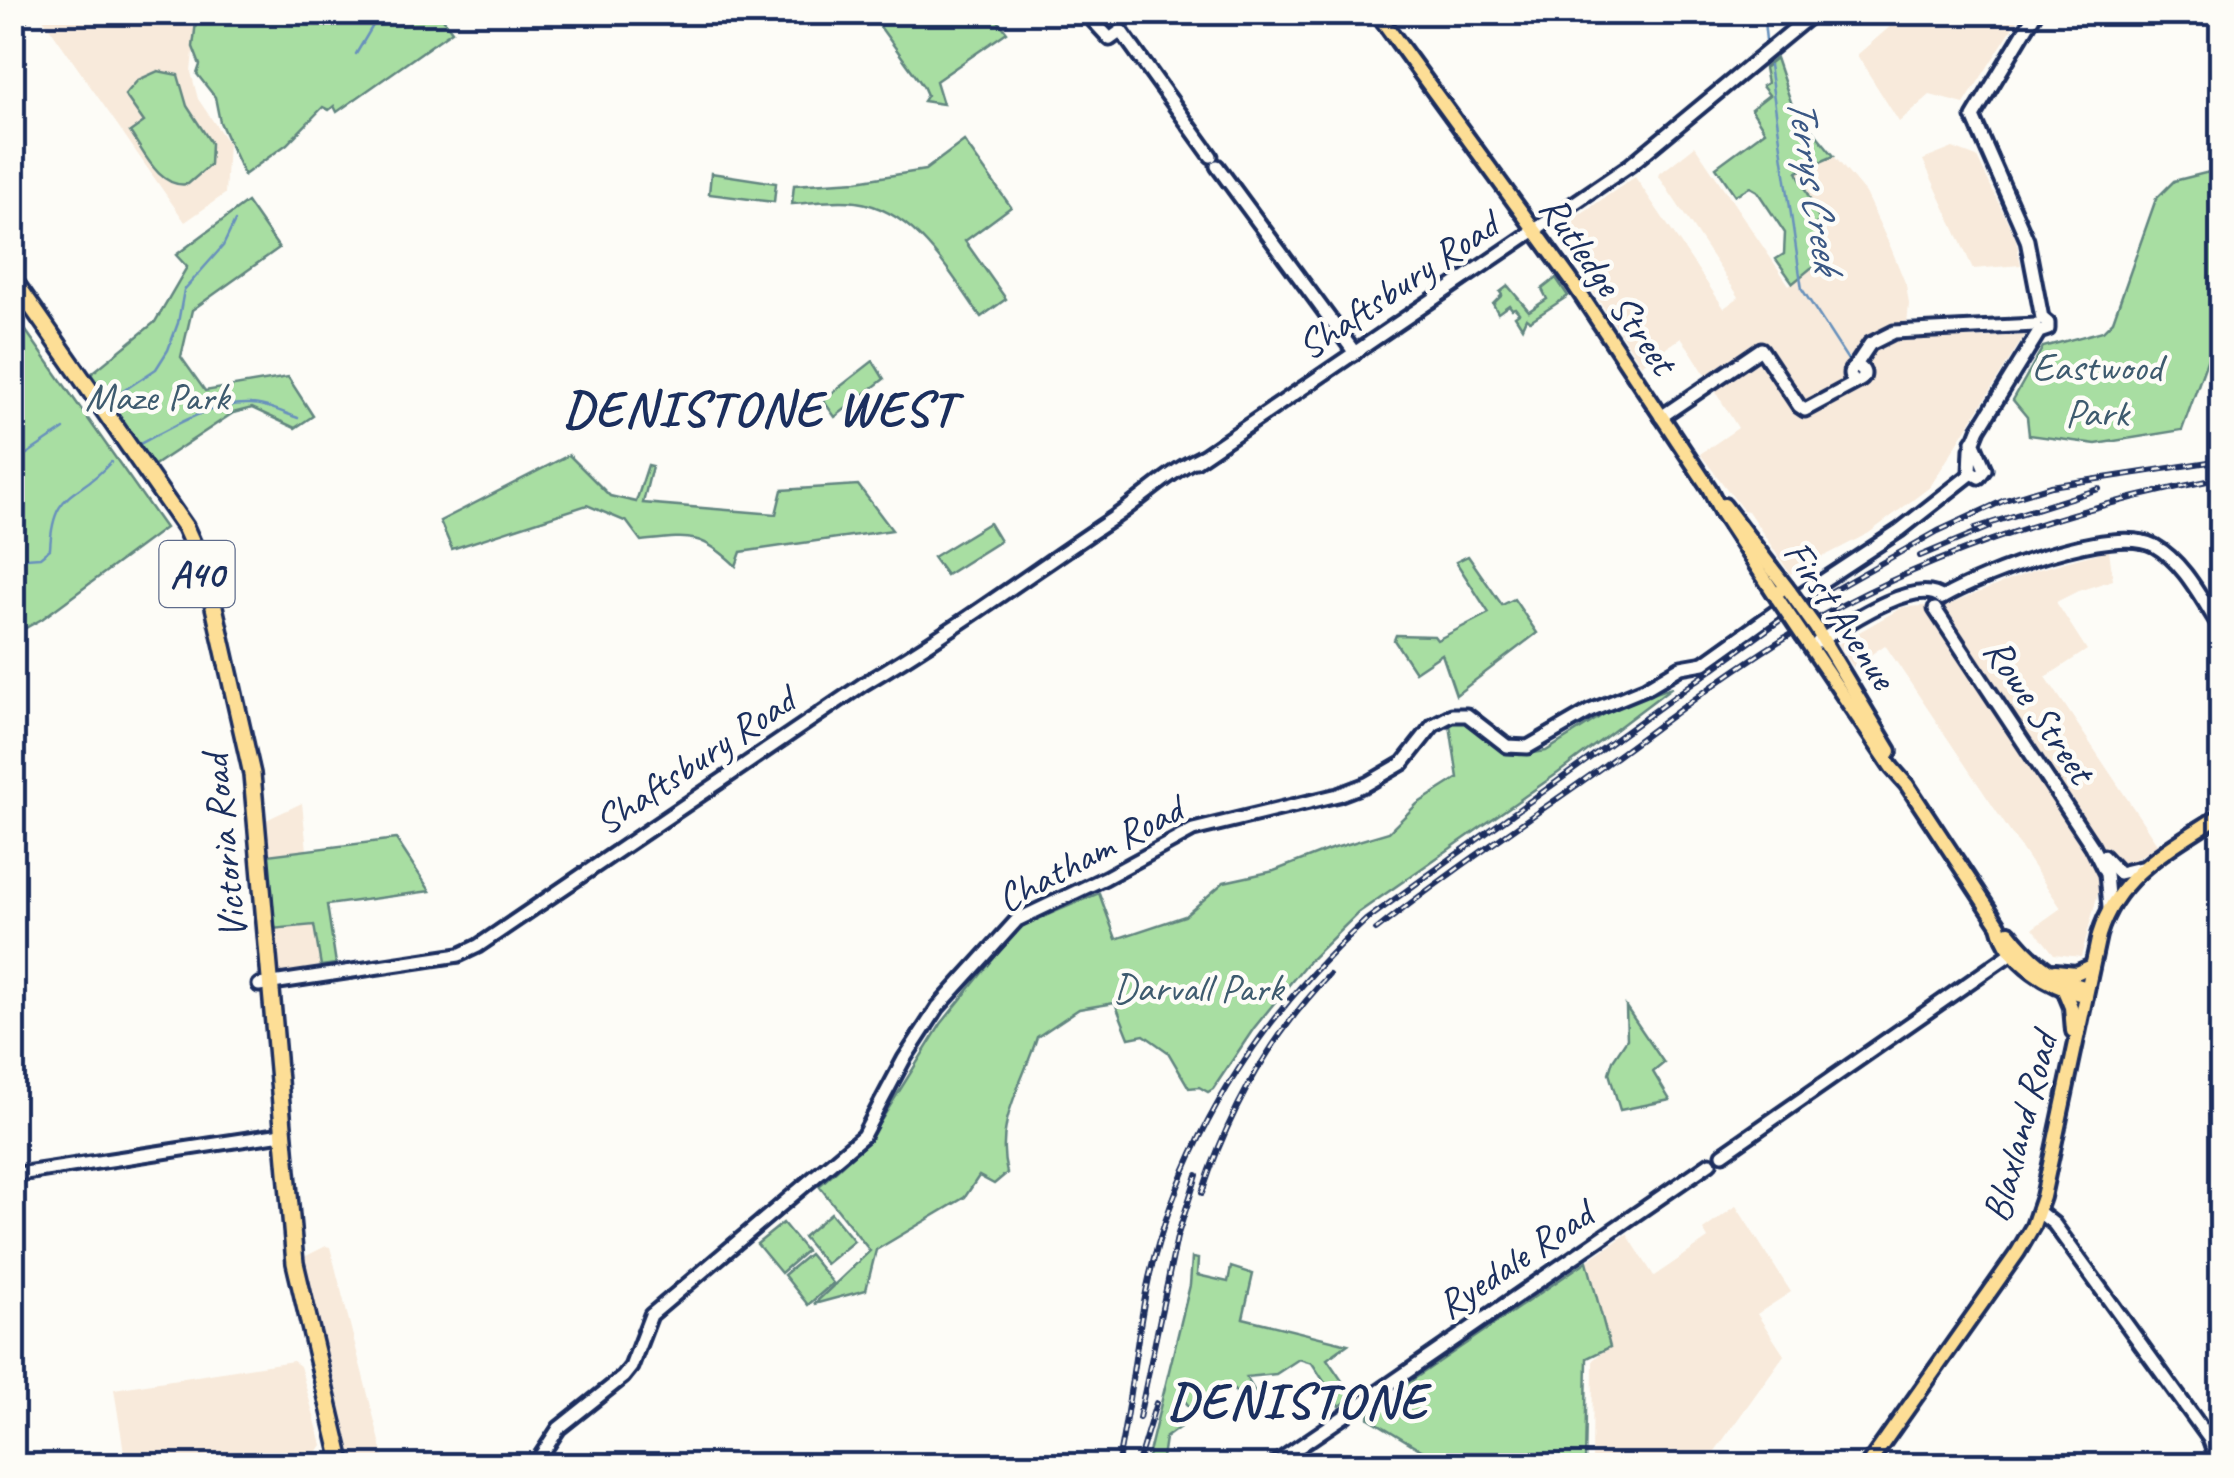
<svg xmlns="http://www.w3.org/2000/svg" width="2234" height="1478" font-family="Caveat,sans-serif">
	<rect width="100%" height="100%" fill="#fdfcf7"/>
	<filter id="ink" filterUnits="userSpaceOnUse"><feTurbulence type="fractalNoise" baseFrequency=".01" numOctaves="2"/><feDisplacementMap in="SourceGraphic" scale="20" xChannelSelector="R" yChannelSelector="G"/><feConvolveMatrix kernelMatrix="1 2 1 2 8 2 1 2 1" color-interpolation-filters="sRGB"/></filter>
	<g filter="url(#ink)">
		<g fill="#f8eadb">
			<polygon points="43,12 145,15 197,13 191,72 198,99 228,143 225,194 185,222 40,14"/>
			<polygon points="1884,13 2022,13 1964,104 1930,95 1899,122 1857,55 1892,25"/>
			<polygon points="1695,146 1789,285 1811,268 1821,235 1816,224 1820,221 1797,172 1834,156 1865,193 1891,248 1906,285 1909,304 1906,336 1969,338 2025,335 1930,487 1869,533 1790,574 1748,511 1743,510 1700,454 1738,428 1690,350 1681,338 1641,365 1554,232 1635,177 1724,308 1739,297 1658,175"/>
			<polygon points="1953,148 1977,157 2016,239 2021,265 1973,269 1923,160"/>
			<polygon points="2109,550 2113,580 2078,591 2056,602 2087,650 2046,677 2158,845 2126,865 2113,869 2101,882 2081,957 2054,954 2033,928 2061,908 1885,645 1853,667 1838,644 1903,607 1948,605 2032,571"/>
			<polygon points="302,803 307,850 267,855 266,820"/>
			<polygon points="314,925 321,966 278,973 272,929"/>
			<polygon points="1736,1206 1791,1292 1757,1314 1784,1355 1705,1465 1592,1465 1593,1360 1610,1345 1587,1261 1627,1234 1654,1276 1708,1239 1703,1230"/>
			<polygon points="326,1246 330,1247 386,1465 350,1465 304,1261 306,1256"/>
			<polygon points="293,1361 300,1366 322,1445 318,1451 220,1465 126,1465 114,1389"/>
		</g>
		<g fill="#a8dea2" stroke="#628680" stroke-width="2.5">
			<polygon points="967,12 992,13 1007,32 936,81 943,104 923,101 927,95 923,86 876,21 887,13"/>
			<polygon points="197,13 439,13 452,31 337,112 334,106 329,110 323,107 287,144 244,175 220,122 215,97 197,74 200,65 193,47"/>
			<polygon points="1776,58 1792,105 1834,156 1797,172 1820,221 1816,224 1823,246 1819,248 1825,261 1811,268 1793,283 1776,259 1784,254 1785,233 1757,191 1750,187 1735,195 1716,167 1765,131 1751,109 1769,95 1762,86 1767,83 1764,68"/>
			<path d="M158,71L178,75L187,106L211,143L210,165L188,184C159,189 144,152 130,132L144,122L125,95L138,80Z"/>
			<path d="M964,141L1011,207L965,241L1006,299L981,317C950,273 915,210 856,202C836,199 813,203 792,204L794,185L857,181L925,170Z"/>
			<polygon points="2221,169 2221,322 2182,430 2096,444 2029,435 2027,417 2013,400 2043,347 2103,331 2113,321 2156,199 2174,181"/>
			<polygon points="711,173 776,183 774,202 709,194"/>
			<polygon points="247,202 279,248 192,310 181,357 205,391 288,377 313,416 295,428 252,408 233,413 153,466 91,374 155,322 187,267 176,255"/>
			<polygon points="1556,278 1568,296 1530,321 1526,318 1522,327 1515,316 1519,313 1515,308 1512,309 1509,305 1498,313 1493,304 1502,295 1500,292 1508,286 1529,311 1547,299 1542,289"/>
			<polygon points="12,311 165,528 42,619 13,635"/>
			<polygon points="873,361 884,379 835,417 823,400"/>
			<path d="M569,455L610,496L636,502L648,465L652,466L643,503L776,514L782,490L858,485L892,530L741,552L736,566C701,532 688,536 641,541L627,522L587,505L452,549L440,521Z"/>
			<polygon points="989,523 1000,541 946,575 933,557"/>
			<polygon points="1468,556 1502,605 1514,599 1537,633 1456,695 1442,654 1415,672 1394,640 1396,635 1434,636 1437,640 1489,613 1456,562"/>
			<path d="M1672,687L1558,773L1358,913L1305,965L1254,1028L1213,1089L1208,1092L1199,1087L1189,1088L1168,1052L1144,1035L1129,1038L1115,1003L1079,1009L1037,1037C1023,1083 994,1123 1007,1173L994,1184L979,1176L965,1197L876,1250L866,1290L814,1304L870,1251L819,1186L867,1143L941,1024L1019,927L1099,893L1116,939L1185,916L1224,882L1274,871L1328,850L1389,832L1417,804L1458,778L1450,725L1461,719L1520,755L1546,751L1617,706Z"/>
			<polygon points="396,839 430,891 327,905 336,964 321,966 314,925 272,929 267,855"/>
			<polygon points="1626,1007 1664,1063 1653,1072 1670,1100 1620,1110 1609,1073 1613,1060 1627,1039"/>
			<polygon points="831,1213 854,1241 826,1264 803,1237"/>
			<polygon points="783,1223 806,1251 781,1273 757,1244"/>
			<polygon points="809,1254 833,1283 808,1305 784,1275"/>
			<polygon points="1192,1258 1198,1259 1197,1275 1228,1282 1231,1267 1253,1274 1243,1318 1348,1344 1327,1359 1353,1397 1340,1406 1312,1363 1299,1359 1276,1374 1246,1377 1261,1402 1249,1407 1234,1390 1215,1394 1211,1406 1194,1412 1183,1399 1173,1406 1180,1427 1165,1438 1162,1458 1153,1465 1146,1465 1190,1285"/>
			<polygon points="1587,1261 1610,1347 1587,1358 1585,1465 1446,1465 1369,1418 1370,1409"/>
		</g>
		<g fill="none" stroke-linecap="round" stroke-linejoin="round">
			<g stroke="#6891bc" stroke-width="2.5">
				<polyline points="1763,12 1766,40"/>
				<polyline points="356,54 381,12"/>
				<polyline points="1769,65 1802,289 1848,360"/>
				<polyline points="117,395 156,369 168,350 178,323 184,290 223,246 235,221"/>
				<path d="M138,445C173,427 210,402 251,404C266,404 284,413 298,418"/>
				<polyline points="12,464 64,429"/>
				<polyline points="2211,520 2222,529"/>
				<path d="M12,559L40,557L50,549C53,487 76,501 111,462"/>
			</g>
			<g stroke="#1b2f5e" stroke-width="19">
				<g id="secondary">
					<polyline points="1085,12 1110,39 1121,31 1211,156"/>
					<polyline points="2036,12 1973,117 2027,240 2042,318"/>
					<polyline points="12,21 24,12"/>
					<polyline points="1217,166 1355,353"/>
					<circle cx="1857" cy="374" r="7"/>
					<polyline points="1854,368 1870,344 1894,332 2035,325"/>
					<polyline points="1661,417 1761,349 1799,406 1805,410 1857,382"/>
					<polyline points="1973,441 1985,469 1979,477 1970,472 1971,449 1979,429 2039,332 2048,329 2048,323 2042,318"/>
					<polyline points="1196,461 1630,165 1815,12"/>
					<polyline points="1803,594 1900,530 1971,474"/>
					<path d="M1942,598C1982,575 2114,523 2155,546C2185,563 2203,602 2222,630"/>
					<polyline points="1935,609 2092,846 2106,874 2109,908"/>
					<path d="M1818,642C1845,625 1916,576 1942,598"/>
					<polyline points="2103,856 2119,873 2140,868"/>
					<path d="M259,985L459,955L478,946L865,683C950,633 1030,574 1112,519C1142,499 1167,473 1201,457"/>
					<polyline points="1723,1154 2013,952"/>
					<polyline points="12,1175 275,1135"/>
					<polyline points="2039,1212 2054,1224 2208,1437 2222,1449"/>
					<polyline points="1355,1408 1710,1163"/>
					<polyline points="2210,1441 2219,1466"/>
					<polyline points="534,1466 559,1428 623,1377 631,1367 651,1315 863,1136 904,1059 938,1007 1017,920 1105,878 1193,830 1338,795 1367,784 1403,763 1433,725 1452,715 1467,715 1507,746 1528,747 1590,711 1646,688 1681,667 1704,663 1778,610"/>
					<polyline points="1271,1466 1346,1415"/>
				</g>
			</g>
			<g stroke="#1b2f5e" stroke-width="20">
				<g id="primary">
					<polyline points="1376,12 1571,280 1709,488 1721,512 1778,599 1781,591 1786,587"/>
					<polyline points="1724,505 1790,592"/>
					<polyline points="1816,628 1890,751"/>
					<path d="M1803,636L1892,768L1907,785L1999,925C2008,963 2050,987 2086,996"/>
					<path d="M2009,932C2029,958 2053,979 2084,987"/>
					<polyline points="2055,971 2076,973 2092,966"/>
					<polyline points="2064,990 2071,1007 2073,1031"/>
					<path d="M1867,1466L2018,1252L2033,1226L2043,1197L2099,935C2118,873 2171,848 2222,814"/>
				</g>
			</g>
			<g stroke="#1b2f5e" stroke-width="22">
				<polyline id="highway" points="12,278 185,527 207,576 252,774 295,1263 343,1466"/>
			</g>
			<use href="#secondary" stroke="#fdfcf7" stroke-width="11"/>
			<use href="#primary" stroke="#fdde96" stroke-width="12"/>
			<use href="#highway" stroke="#fdde96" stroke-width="15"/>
			<g stroke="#1b2f5e" stroke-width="6">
				<g id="rail">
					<polyline points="1975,528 2099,489"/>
					<polyline points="1920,556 1989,527"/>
					<path d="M1376,930C1445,875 1519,826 1591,775C1667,721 1740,661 1822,616C1941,549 2087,504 2222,478"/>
					<path d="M1202,1193C1229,1111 1269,1038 1329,975"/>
					<polyline points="1139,1418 1177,1237 1197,1175"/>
					<path d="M1117,1466C1131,1404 1135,1340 1149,1278C1183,1136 1259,1018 1366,920L1779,621L1938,531L2005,500L2051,486L2222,460"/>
					<polyline points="1137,1466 1156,1403"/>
				</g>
			</g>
			<use href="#rail" stroke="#fdfcf7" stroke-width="2.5" stroke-dasharray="8" stroke-linecap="butt"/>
			<g stroke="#1b2f5e" stroke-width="20" stroke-linecap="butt">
				<g id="primary-bridge">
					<polyline points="1790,592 1816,628"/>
					<polyline points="1778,599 1803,636"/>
				</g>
			</g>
			<use href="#primary-bridge" stroke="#fdde96" stroke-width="12"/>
		</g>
	</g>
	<g text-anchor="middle" stroke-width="9" stroke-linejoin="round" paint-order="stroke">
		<rect fill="#fdfcf7" stroke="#5f6c8c" stroke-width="2.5" x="159.5" y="541" width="75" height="66" rx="8"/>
		<g font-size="38" font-weight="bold" fill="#1b2f5e">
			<text x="197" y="587">A40</text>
		</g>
		<g font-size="40" fill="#1b2f5e" stroke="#fdfcf7">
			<text transform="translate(1609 284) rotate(55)" y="14">Rutledge Street</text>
			<text transform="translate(1397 285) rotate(-34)" y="14">Shaftsbury Road</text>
			<text transform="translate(1841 614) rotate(56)" y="14">First Avenue</text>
			<text transform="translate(2040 710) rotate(56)" y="14">Rowe Street</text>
			<text transform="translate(694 760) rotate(-34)" y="14">Shaftsbury Road</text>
			<text transform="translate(223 847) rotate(-96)" y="14">Victoria Road</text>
			<text transform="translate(1089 853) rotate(-28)" y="14">Chatham Road</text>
			<text transform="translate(2019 1127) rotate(-75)" y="14">Blaxland Road</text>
			<text transform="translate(1514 1259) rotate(-34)" y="14">Ryedale Road</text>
		</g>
		<g font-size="40" fill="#3e5b6f" stroke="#fdfcf7">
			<text x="2097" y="380">Eastwood<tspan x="2097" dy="46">Park</tspan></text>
			<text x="157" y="410">Maze Park</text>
			<text x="1198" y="1001">Darvall Park</text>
		</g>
		<g font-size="42" font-style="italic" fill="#3b5885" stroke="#fdfcf7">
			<text transform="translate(1816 184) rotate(81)" y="15">Terrys Creek</text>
		</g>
		<g font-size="50" font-weight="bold" letter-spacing="2.5" fill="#1b2f5e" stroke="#fdfcf7">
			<text x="760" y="425">DENISTONE WEST</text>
			<text x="1298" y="1417">DENISTONE</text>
		</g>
	</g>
	<rect width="2234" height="1478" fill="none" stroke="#fdfcf7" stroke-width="50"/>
	<rect x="25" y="25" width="2184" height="1428" fill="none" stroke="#1b2f5e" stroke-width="4" filter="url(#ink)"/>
</svg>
